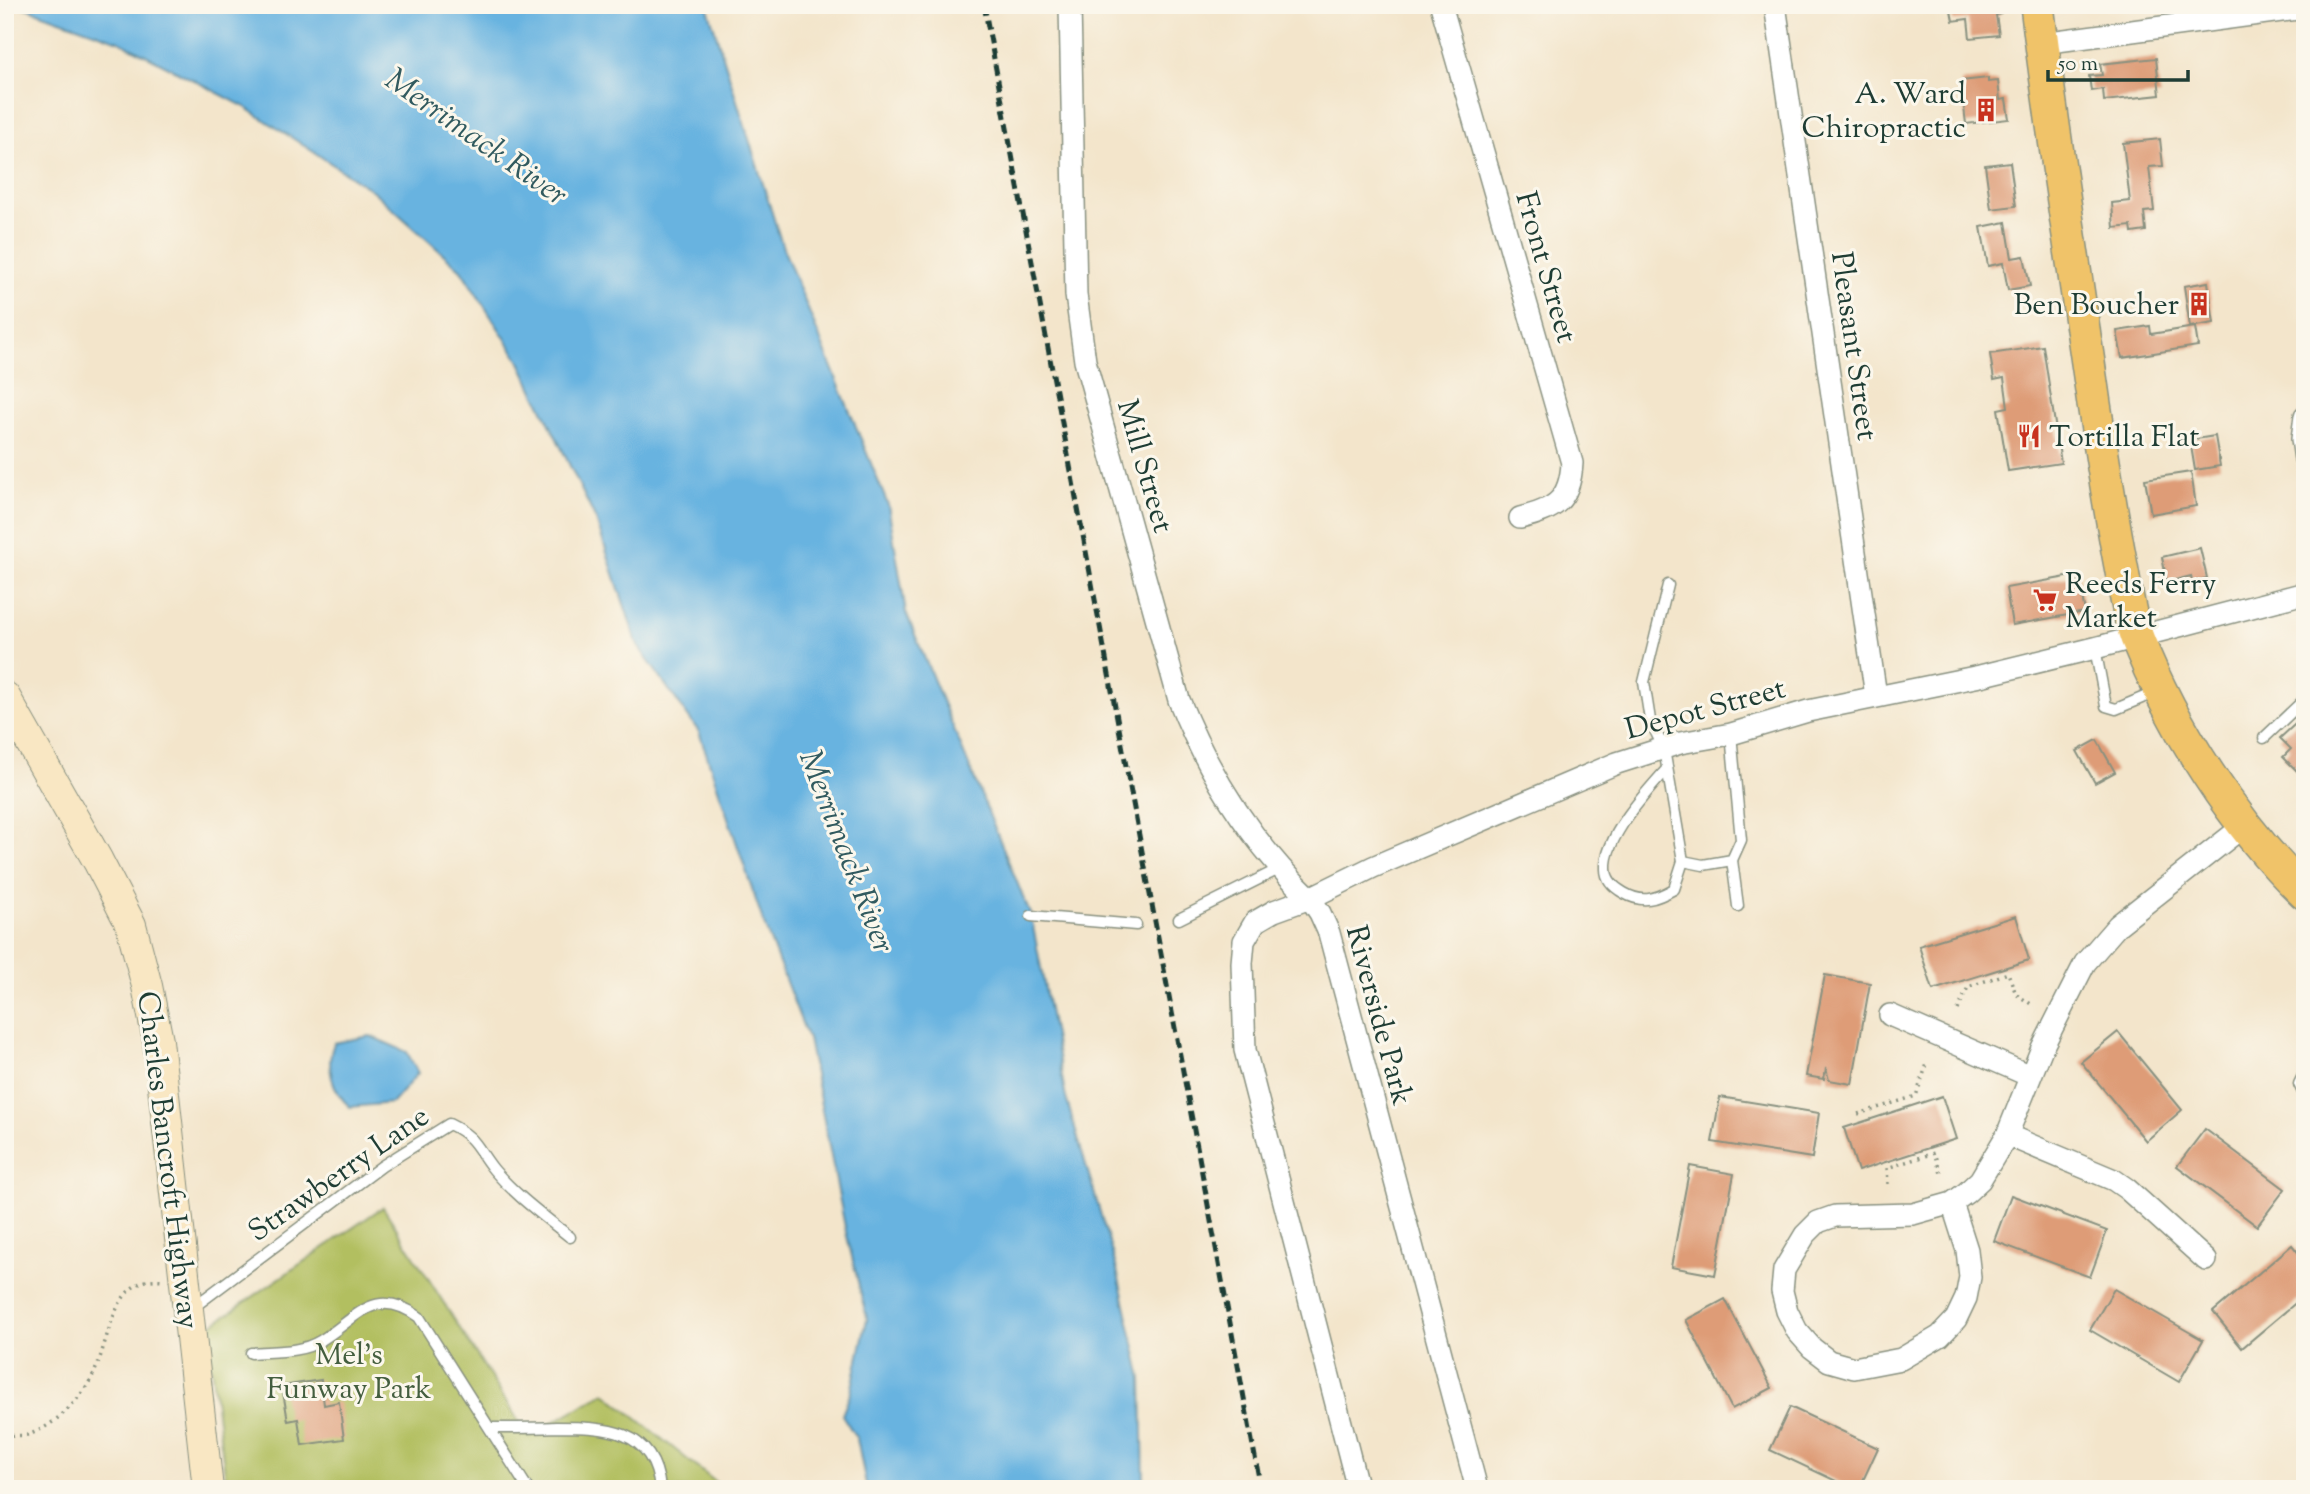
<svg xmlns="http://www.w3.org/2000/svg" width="2310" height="1494" font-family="'Sorts Mill Goudy',serif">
	<rect width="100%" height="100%" fill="#fbf7ec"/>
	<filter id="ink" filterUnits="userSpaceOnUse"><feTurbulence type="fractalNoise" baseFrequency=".0143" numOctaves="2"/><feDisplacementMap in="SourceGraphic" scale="14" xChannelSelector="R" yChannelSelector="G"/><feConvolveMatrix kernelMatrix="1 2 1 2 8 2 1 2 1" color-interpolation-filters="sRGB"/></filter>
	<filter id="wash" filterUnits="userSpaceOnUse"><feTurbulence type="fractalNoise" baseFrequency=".00686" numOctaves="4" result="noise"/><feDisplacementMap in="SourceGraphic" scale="28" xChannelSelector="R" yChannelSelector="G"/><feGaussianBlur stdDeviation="1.57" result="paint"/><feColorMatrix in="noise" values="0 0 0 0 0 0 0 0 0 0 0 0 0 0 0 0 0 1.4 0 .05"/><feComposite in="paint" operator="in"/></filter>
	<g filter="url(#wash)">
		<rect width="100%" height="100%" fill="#f3e5cb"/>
		<polygon fill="#b2bf61" stroke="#687e4a" stroke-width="2" points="383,1207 528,1436 605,1393 724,1489 227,1489 206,1329"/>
		<g fill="#67b3e0" stroke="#43788a" stroke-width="2">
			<polygon points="18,5 707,5 783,248 888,505 906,613 1031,916 1066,1098 1116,1266 1142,1378 1144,1489 867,1489 857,1439 842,1415 851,1392 867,1319 846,1232 808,1039 765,927 699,732 638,646 596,520 519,360 461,270 373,191 245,107 119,41"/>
			<path d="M370,1036L407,1052L418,1073L392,1103L350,1107C332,1091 325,1066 334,1043Z"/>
		</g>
		<g id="blocks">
			<g fill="#de9c77">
				<polygon points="1950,5 2000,5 2001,14 1996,15 1999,35 1970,38 1968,19 1953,21"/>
				<polygon points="2156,58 2160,95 2104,101 2103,89 2091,91 2089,76 2102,75 2100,64"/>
				<polygon points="1988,78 1988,82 1998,81 2000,100 2006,99 2009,119 1966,124 1961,81"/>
				<polygon points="2160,139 2163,166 2149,167 2154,211 2144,212 2146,231 2132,233 2131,226 2114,228 2112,203 2130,201 2123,143"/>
				<polygon points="2010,162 2016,206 1991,209 1985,165"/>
				<polygon points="2006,222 2012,258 2024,256 2030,286 2008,290 2003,263 1988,266 1981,227"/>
				<polygon points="2208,282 2214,323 2190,327 2184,286"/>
				<polygon points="2150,326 2151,334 2195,327 2198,346 2122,358 2117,331"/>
				<polygon points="2043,346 2061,463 2008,471 1998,409 2008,407 2004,378 1994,380 1990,354"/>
				<polygon points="2215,436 2220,466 2195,470 2190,440"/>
				<polygon points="2191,472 2196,506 2151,514 2145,479"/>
				<polygon points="2200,548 2207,578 2192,582 2191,576 2167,582 2162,557"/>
				<polygon points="2078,575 2085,612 2012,625 2006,588"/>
				<polygon points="2305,715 2305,779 2283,757 2291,749 2280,738"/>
				<polygon points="2097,740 2115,772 2095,783 2077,751"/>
				<polygon points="2016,916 2029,960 1933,990 1919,946"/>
				<polygon points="1825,975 1870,983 1852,1084 1829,1080 1826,1068 1824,1079 1806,1076"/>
				<polygon points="2118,1032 2182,1110 2146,1141 2081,1062"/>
				<polygon points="1942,1096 1956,1139 1858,1171 1844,1128"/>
				<polygon points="1720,1097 1819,1113 1812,1158 1712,1142"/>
				<polygon points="2205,1129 2285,1189 2257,1226 2177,1166"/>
				<polygon points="1690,1166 1734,1174 1715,1275 1671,1267"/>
				<polygon points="2011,1195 2107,1231 2090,1277 1994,1241"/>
				<polygon points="2292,1245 2305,1261 2305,1295 2242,1348 2213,1312"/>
				<polygon points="2114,1289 2203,1340 2179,1382 2090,1330"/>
				<polygon points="1725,1299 1772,1388 1732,1409 1686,1320"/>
				<polygon points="321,1380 324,1405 339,1402 344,1439 302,1445 298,1419 288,1421 282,1386"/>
				<polygon points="1790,1407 1878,1448 1859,1489 1853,1489 1770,1450"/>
			</g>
		</g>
	</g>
	<g filter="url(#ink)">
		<use href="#blocks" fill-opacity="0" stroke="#899180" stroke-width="2"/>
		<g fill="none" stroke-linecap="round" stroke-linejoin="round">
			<g stroke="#899180" stroke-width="13">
				<g id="service">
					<polyline points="1668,585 1644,682 1650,720 1664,749 1683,861 1703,865 1732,860 1741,840 1731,734"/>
					<polyline points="2095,648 2106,706 2116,709 2156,692"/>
					<polyline points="2264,738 2305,699"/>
					<path d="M1667,769C1647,791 1604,838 1606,869C1606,880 1615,888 1624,893C1643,904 1656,899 1674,889L1683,861"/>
					<polyline points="1732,860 1738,906"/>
					<polyline points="1031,916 1136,925"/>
					<polyline points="1179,919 1281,868"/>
					<polyline points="2305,1072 2299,1084 2305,1096"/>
					<path d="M191,1309L382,1166L449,1124C478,1138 476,1148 494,1170C516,1196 544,1216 570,1237"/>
					<path d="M251,1353C272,1351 301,1353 320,1341C356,1320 374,1284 419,1317L528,1489"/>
					<path d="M490,1428C512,1428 534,1428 556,1427C605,1427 654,1428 660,1489"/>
				</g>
			</g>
			<g stroke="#899180" stroke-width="24">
				<g id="minor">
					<path d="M1070,5L1076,295L1085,361L1179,700C1209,775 1251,842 1310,898L1373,867L1617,763L1680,743L1731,734L1808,711L1980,676L2095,648L2305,593"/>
					<path d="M1441,5L1572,463C1570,501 1554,510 1520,518"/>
					<polyline points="1775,5 1876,696"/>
					<polyline points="2042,43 2305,8"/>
					<polyline points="2305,416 2302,439 2305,459"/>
					<polyline points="1890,1015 2030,1076"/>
					<polyline points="2007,1135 2114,1180 2127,1189 2206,1260"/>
					<polyline points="1952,1203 1967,1250 1970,1277 1966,1298 1956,1319 1940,1336 1901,1359 1854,1368 1829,1361 1812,1348 1797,1331 1787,1311 1782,1291 1784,1270 1805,1235 1818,1222 1835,1216 1913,1214 1952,1203 1966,1193 1980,1180 2007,1135 2042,1048 2085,963 2118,925 2245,825"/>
					<polyline points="1358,1489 1245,1050 1242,963 1244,941 1255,922 1274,911 1310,898 1320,913 1329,933 1477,1489"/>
				</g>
			</g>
			<g stroke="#899180" stroke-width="32">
				<polyline id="secondary" points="5,697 98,861 131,925 147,986 158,1041 208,1489"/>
			</g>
			<g stroke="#899180" stroke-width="36">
				<path id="primary" d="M2037,5C2053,138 2075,271 2094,404C2102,456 2110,508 2120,561C2125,586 2128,613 2137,638C2172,727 2236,827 2305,893"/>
			</g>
			<g stroke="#899180" stroke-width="3.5" stroke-dasharray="2 5" stroke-linecap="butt">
				<polyline points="1958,1010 1968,987 2008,973 2016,994 2031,1004"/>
				<polyline points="1858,1114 1916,1096 1928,1061"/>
				<polyline points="1888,1184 1887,1168 1934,1153 1942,1176"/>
				<path d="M5,1436C12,1435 21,1436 27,1435C55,1427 82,1398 94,1373C110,1340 112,1275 162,1280"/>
			</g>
			<use href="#service" stroke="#fff" stroke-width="10"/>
			<use href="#minor" stroke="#fff" stroke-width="21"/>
			<use href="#secondary" stroke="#f9e7c3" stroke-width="30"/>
			<use href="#primary" stroke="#f0c369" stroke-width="33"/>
			<polyline stroke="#1f3d34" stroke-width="5" stroke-dasharray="10 5" stroke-linecap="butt" points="984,5 1261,1489"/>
		</g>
	</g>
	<defs>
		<g id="building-bare" transform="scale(1.89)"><path d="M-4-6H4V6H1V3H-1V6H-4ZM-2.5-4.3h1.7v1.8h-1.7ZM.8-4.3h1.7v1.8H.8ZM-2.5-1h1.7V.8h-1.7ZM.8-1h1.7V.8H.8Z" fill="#c8321e" stroke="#fbf7ec" stroke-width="2.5" paint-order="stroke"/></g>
		<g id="restaurant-bare" transform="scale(1.89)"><path d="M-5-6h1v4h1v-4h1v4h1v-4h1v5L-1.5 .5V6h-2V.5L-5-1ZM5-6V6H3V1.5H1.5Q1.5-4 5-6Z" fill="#c8321e" stroke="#fbf7ec" stroke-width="2.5" paint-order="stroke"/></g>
		<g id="supermarket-bare" transform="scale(1.89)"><path d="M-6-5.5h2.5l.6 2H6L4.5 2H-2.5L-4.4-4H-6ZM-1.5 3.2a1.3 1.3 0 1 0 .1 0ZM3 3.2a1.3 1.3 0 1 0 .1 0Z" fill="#c8321e" stroke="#fbf7ec" stroke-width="2.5" paint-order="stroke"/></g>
	</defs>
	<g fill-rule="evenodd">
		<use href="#building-bare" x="1986" y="110"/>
		<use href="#building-bare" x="2199" y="304"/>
		<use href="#restaurant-bare" x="2029" y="436"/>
		<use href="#supermarket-bare" x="2045" y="600"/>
	</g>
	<g text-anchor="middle" stroke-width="6" stroke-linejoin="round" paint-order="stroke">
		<g font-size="30" fill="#1f3d34" stroke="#fbf7ec" text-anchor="end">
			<text x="1966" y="103">A. Ward<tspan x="1966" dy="34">Chiropractic</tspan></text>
			<text x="2179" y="314">Ben Boucher</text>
			<text x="2049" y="446" text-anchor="start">Tortilla Flat</text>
			<text x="2065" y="593" text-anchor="start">Reeds Ferry<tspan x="2065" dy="34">Market</tspan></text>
		</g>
		<g font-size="30" fill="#1f3d34" stroke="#fbf7ec">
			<text transform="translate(1547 267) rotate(74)" y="10">Front Street</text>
			<text transform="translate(1855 346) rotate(82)" y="10">Pleasant Street</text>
			<text transform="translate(1146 466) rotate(74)" y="10">Mill Street</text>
			<text transform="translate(1705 708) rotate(-15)" y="10">Depot Street</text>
			<text transform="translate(1380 1015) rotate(75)" y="10">Riverside Park</text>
			<text transform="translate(169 1160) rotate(83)" y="10">Charles Bancroft Highway</text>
			<text transform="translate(338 1173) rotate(-35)" y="10">Strawberry Lane</text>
		</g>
		<g font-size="30" fill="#445e3f" stroke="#fbf7ec">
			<text x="349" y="1364">Mel's<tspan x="349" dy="34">Funway Park</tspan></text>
		</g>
		<g font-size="32" font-style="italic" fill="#315a5f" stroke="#fbf7ec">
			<text transform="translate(477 136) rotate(35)" y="11">Merrimack River</text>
			<text transform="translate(848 851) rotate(69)" y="11">Merrimack River</text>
		</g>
	</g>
	<rect width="2310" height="1494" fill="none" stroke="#fbf7ec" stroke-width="28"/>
	<path d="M2048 70v10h140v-10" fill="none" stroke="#1f3d34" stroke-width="3.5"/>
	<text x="2058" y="70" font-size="21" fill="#1f3d34" stroke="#fbf7ec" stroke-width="5" paint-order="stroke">50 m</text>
</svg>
